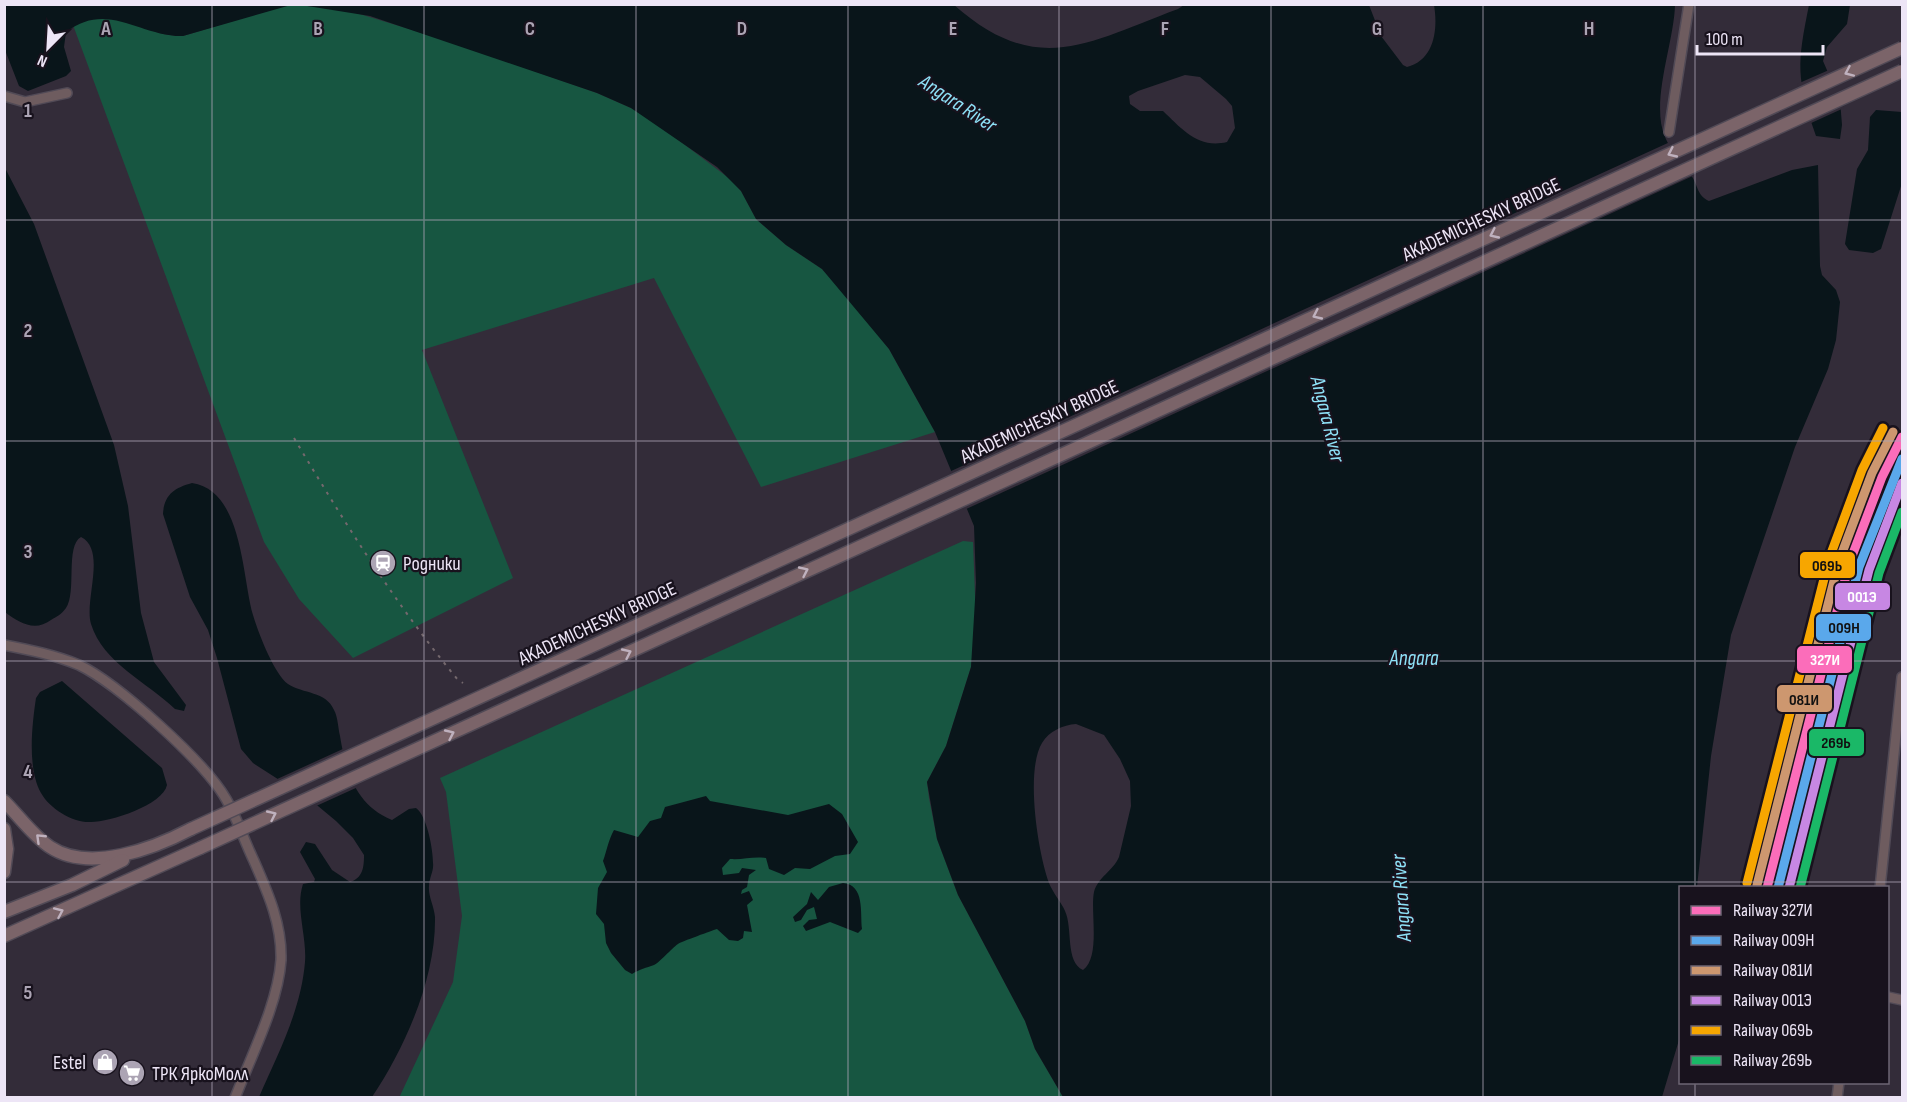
<svg xmlns="http://www.w3.org/2000/svg" width="1907" height="1102" font-family="'Sofia Sans Condensed',sans-serif">
	<rect width="100%" height="100%" fill="#332c39"/>
	<g fill="#175641">
		<path d="M291,4L350,11L445,40L597,93L631,108L656,123L730,179L741,191L756,219L786,245L822,269L846,296L889,349L935,432L761,487L654,278L422,350L513,578L353,658L299,599L264,542L73,25C125,0 139,37 183,36Z"/>
		<polygon points="963,541 973,542 976,622 971,667 946,746 927,782 929,798 937,839 958,895 1025,1021 1035,1049 1063,1097 399,1098 453,982 462,916 446,792 440,778"/>
	</g>
	<g fill="#09151a" fill-rule="evenodd">
		<path d="M4,5L5,4L291,5L183,36C140,37 108,0 66,32L64,47L71,71L66,76L28,91L19,86L5,50Z"/>
		<path d="M301,5H954C1037,78 1087,43 1178,9L1184,5H1369L1381,36L1403,65L1407,67C1435,60 1438,28 1434,5H1675C1674,43 1650,102 1665,137C1671,151 1682,163 1691,175C1698,185 1697,196 1709,201L1792,170L1818,165L1820,266L1822,275L1836,290L1840,302L1836,340L1828,369L1795,447L1731,635L1711,756L1697,887L1680,888L1679,1040L1662,1097H1063L1035,1049L1025,1021L958,895L937,839L927,782L946,746L971,667L976,583L974,526L935,432L889,349L822,269L786,245L756,219L741,191L717,167L631,108L597,93L370,16ZM1185,75L1200,77L1226,99L1232,106L1235,128L1227,142C1198,149 1182,129 1163,111H1140L1130,104L1129,96L1138,91ZM1076,724L1104,735L1120,759L1130,781L1131,806L1119,857C1113,871 1098,877 1094,892C1090,911 1101,957 1083,970C1065,962 1073,928 1065,911C1061,902 1053,893 1049,883C1038,853 1025,771 1042,743C1049,731 1063,725 1076,724Z"/>
		<path d="M1809,5H1850L1847,24L1827,47L1823,61L1840,100L1842,125L1840,139L1816,136C1796,78 1797,64 1809,5Z"/>
		<polygon points="1876,110 1902,112 1902,183 1881,249 1873,253 1849,250 1845,244 1857,169 1868,150 1870,117"/>
		<path d="M5,168L34,224L114,445L128,506L141,613L154,662L186,705L184,711L175,709C147,682 103,663 91,624C84,600 107,550 81,537C65,546 77,592 66,608C62,614 56,617 51,620C35,632 19,623 5,612Z"/>
		<path d="M192,483C243,490 242,578 253,615C258,632 274,674 288,684C303,694 326,691 334,710C338,717 338,728 340,736C346,773 356,805 392,820L409,809L416,808C427,816 433,849 433,863C434,871 429,878 429,886C428,896 434,906 435,917C436,978 405,1048 372,1097H259C278,1054 301,1010 305,962C307,936 295,908 303,884L314,882L315,879L300,852L306,842L315,844L332,870L350,882C363,878 364,867 364,855L353,838L336,821L312,801L253,763L241,749L217,658L208,630L190,597L163,514C164,495 174,488 192,483Z"/>
		<path d="M62,681L162,768L167,785C163,805 110,822 91,822C73,823 50,809 41,793C27,768 32,725 36,698L40,692Z"/>
		<path d="M706,796L710,801L788,815L829,804L842,814L858,842L850,854L835,856L810,869L795,868L784,875L769,869L766,858C753,856 743,860 730,859L722,868L723,875L739,873L742,868L756,870L749,875L747,887L742,890L741,894L749,891L753,900L747,905L752,932L744,931L743,938L738,941L729,940L717,929C714,930 680,942 678,944C672,948 659,963 654,965C646,968 640,969 632,974L625,970L611,953L606,943L604,924L596,914L598,888L607,872L603,861C607,850 608,841 614,830L638,837L650,821L661,818L665,807Z"/>
		<path d="M843,883C865,885 860,912 862,929L858,933L830,922L806,931L803,926L809,920L817,919L814,907L807,910L801,920L795,922L793,917L807,904L811,892L818,900L829,887Z"/>
	</g>
	<g fill="#332c39">
		<polygon points="1829,70 1843,99 1844,108 1809,124 1797,84"/>
		<polygon points="1670,142 1695,175 964,510 949,472"/>
		<polygon points="345,748 358,787 314,807 275,780"/>
	</g>
	<g fill="none" stroke-linecap="round" stroke-linejoin="round">
		<g stroke="#514a56" stroke-width="12">
			<g id="minor">
				<polyline points="4,96 25,102 67,93"/>
				<polyline points="1669,132 1689,4"/>
				<path d="M4,645C30,650 55,655 79,665C117,683 205,762 226,799C237,818 244,840 254,861C268,893 282,924 281,960C278,1004 251,1056 235,1098"/>
				<polyline points="1880,888 1902,677"/>
				<polyline points="1888,997 1902,1000"/>
				<polyline points="1837,1098 1839,1082"/>
			</g>
		</g>
		<g stroke="#514a56" stroke-width="15">
			<g id="major">
				<path d="M4,801C19,816 33,836 50,847C89,873 153,849 191,829"/>
				<polyline points="4,829 7,849 4,872"/>
				<polyline points="4,912 72,885 123,860"/>
				<polyline points="4,936 200,848"/>
			</g>
		</g>
		<use href="#minor" stroke="#6e5c5f" stroke-width="9"/>
		<use href="#major" stroke="#7b6469" stroke-width="12"/>
		<path stroke="#74686d" stroke-width="2" stroke-dasharray="3 6" stroke-linecap="butt" d="M294,438C344,522 396,605 458,680L463,683"/>
		<g stroke="#514a56" stroke-width="15" stroke-linecap="butt">
			<g id="major-bridge">
				<polyline points="191,829 1902,48"/>
				<polyline points="200,848 1902,71"/>
			</g>
		</g>
		<use href="#major-bridge" stroke="#7b6469" stroke-width="12"/>
		<g stroke="#18121d" stroke-width="14">
			<polyline id="rail-1" points="1767,888 1849,564 1882,477 1902,437"/>
		</g>
		<g stroke="#18121d" stroke-width="14">
			<polyline id="rail-2" points="1778,888 1859,567 1902,459"/>
		</g>
		<g stroke="#18121d" stroke-width="14">
			<polyline id="rail-3" points="1757,885 1839,561 1872,473 1893,432"/>
		</g>
		<g stroke="#18121d" stroke-width="14">
			<polyline id="rail-4" points="1789,888 1869,570 1902,483"/>
		</g>
		<g stroke="#18121d" stroke-width="14">
			<polyline id="rail-5" points="1747,883 1829,559 1862,470 1883,428"/>
		</g>
		<g stroke="#18121d" stroke-width="14">
			<polyline id="rail-6" points="1800,888 1879,573 1902,512"/>
		</g>
		<use href="#rail-1" stroke="#fb6dba" stroke-width="9"/>
		<use href="#rail-2" stroke="#5aa8eb" stroke-width="9"/>
		<use href="#rail-3" stroke="#cd976f" stroke-width="9"/>
		<use href="#rail-4" stroke="#c787e3" stroke-width="9"/>
		<use href="#rail-5" stroke="#f7a600" stroke-width="9"/>
		<use href="#rail-6" stroke="#1ab867" stroke-width="9"/>
	</g>
	<defs><path id="oneway-chevron" d="M-2-3.5L2.5 0L-2 3.5" fill="none" stroke-width="1.6" stroke-linecap="round" stroke-linejoin="round" transform="scale(1.5)"/></defs>
	<g stroke="#bfb1be">
		<use href="#oneway-chevron" transform="translate(1849 72) rotate(156)"/>
		<use href="#oneway-chevron" transform="translate(1672 153) rotate(155)"/>
		<use href="#oneway-chevron" transform="translate(1494 234) rotate(155)"/>
		<use href="#oneway-chevron" transform="translate(1317 315) rotate(155)"/>
		<use href="#oneway-chevron" transform="translate(804 571) rotate(-25)"/>
		<use href="#oneway-chevron" transform="translate(627 653) rotate(-25)"/>
		<use href="#oneway-chevron" transform="translate(450 734) rotate(-25)"/>
		<use href="#oneway-chevron" transform="translate(272 815) rotate(-25)"/>
		<use href="#oneway-chevron" transform="translate(40 838) rotate(-136)"/>
		<use href="#oneway-chevron" transform="translate(59 912) rotate(-24)"/>
	</g>
	<path fill="none" stroke="#aca4b4" stroke-width="1.5" stroke-opacity="0.55" d="M212,4V1098M424,4V1098M636,4V1098M848,4V1098M1059,4V1098M1271,4V1098M1483,4V1098M1695,4V888M4,220H1902M4,441H1902M4,661H1902M4,882H1902M1695,1082V1098"/>
	<defs>
		<g id="station-disc" transform="scale(1.35)"><circle r="9.5" fill="#aca4b4" stroke="#18121d"/><path d="M-3-6H3Q5-6 5-4V2Q5 4 3 4L4.5 6H3L1.5 4h-3L-3 6H-4.5L-3 4Q-5 4-5 2V-4Q-5-6-3-6ZM-3.5-4v3h7v-3ZM-3.5 1v1.5H-2V1ZM2 1v1.5H3.5V1Z" fill="#fff"/></g>
		<g id="shop-disc" transform="scale(1.35)"><circle r="9.5" fill="#aca4b4" stroke="#18121d"/><path d="M-5-2.5h2.3a2.7 3.5 0 0 1 5.4 0H5L5.5 6h-11ZM-1.5-2.5h3a1.5 2.3 0 0 0-3 0Z" fill="#fff"/></g>
		<g id="supermarket-disc" transform="scale(1.35)"><circle r="9.5" fill="#aca4b4" stroke="#18121d"/><path d="M-6-5.5h2.5l.6 2H6L4.5 2H-2.5L-4.4-4H-6ZM-1.5 3.2a1.3 1.3 0 1 0 .1 0ZM3 3.2a1.3 1.3 0 1 0 .1 0Z" fill="#fff"/></g>
	</defs>
	<g fill-rule="evenodd">
		<use href="#station-disc" x="383" y="563"/>
		<use href="#shop-disc" x="105" y="1062"/>
		<use href="#supermarket-disc" x="132" y="1073"/>
	</g>
	<g text-anchor="middle" stroke-width="4.5" stroke-linejoin="round" paint-order="stroke">
		<g font-size="20" fill="#ede5f6" stroke="#18121d">
			<text transform="translate(1481 219) rotate(-25)" y="7">AKADEMICHESKIY BRIDGE</text>
			<text transform="translate(1039 421) rotate(-25)" y="7">AKADEMICHESKIY BRIDGE</text>
			<text transform="translate(597 623) rotate(-25)" y="7">AKADEMICHESKIY BRIDGE</text>
		</g>
		<g font-size="20" fill="#ede5f6" stroke="#18121d" text-anchor="start">
			<text x="403" y="570">Родники</text>
			<text x="86" y="1069" text-anchor="end">Estel</text>
			<text x="152" y="1080">ТРК ЯркоМолл</text>
		</g>
		<g font-size="21" font-style="italic" fill="#8ee1f7" stroke="#18121d">
			<text transform="translate(958 103) rotate(33)" y="7">Angara River</text>
			<text transform="translate(1328 419) rotate(76)" y="7">Angara River</text>
			<text x="1414" y="665">Angara</text>
			<text transform="translate(1401 898) rotate(-94)" y="7">Angara River</text>
		</g>
	</g>
	<g font-size="20" text-anchor="middle" font-weight="bold" fill="#aca4b4" stroke="#18121d" stroke-width="4.5" stroke-linejoin="round" paint-order="stroke">
		<text x="106" y="35">A</text>
		<text x="318" y="35">B</text>
		<text x="530" y="35">C</text>
		<text x="742" y="35">D</text>
		<text x="953" y="35">E</text>
		<text x="1165" y="35">F</text>
		<text x="1377" y="35">G</text>
		<text x="1589" y="35">H</text>
		<text x="28" y="117">1</text>
		<text x="28" y="337">2</text>
		<text x="28" y="558">3</text>
		<text x="28" y="778">4</text>
		<text x="28" y="999">5</text>
	</g>
	<g stroke="#18121d" stroke-width="2">
		<rect x="1799" y="551" width="57" height="28" rx="6" fill="#f7a600"/>
		<rect x="1834" y="582" width="57" height="29" rx="6" fill="#c787e3"/>
		<rect x="1815" y="613" width="57" height="29" rx="6" fill="#5aa8eb"/>
		<rect x="1796" y="645" width="57" height="29" rx="6" fill="#fb6dba"/>
		<rect x="1776" y="684" width="57" height="29" rx="6" fill="#cd976f"/>
		<rect x="1808" y="728" width="57" height="29" rx="6" fill="#1ab867"/>
	</g>
	<g font-size="16" text-anchor="middle" font-weight="bold" fill="#fff">
		<text x="1862" y="602">001Э</text>
		<text x="1825" y="665">327И</text>
	</g>
	<g font-size="16" text-anchor="middle" font-weight="bold" fill="#111">
		<text x="1827" y="571">069Ь</text>
		<text x="1844" y="633">009Н</text>
		<text x="1804" y="705">081И</text>
		<text x="1836" y="748">269Ь</text>
	</g>
	<rect width="1907" height="1102" fill="none" stroke="#ede5f6" stroke-width="12"/>
	<rect x="1679" y="886" width="210" height="198" fill="#18121d" stroke="#6d6674" stroke-width="1.5"/>
	<rect x="1691" y="906" width="30" height="9" fill="#fb6dba" stroke="#6d6674" stroke-width="1.5"/>
	<text x="1733" y="916" font-size="18" fill="#ede5f6">Railway 327И</text>
	<rect x="1691" y="936" width="30" height="9" fill="#5aa8eb" stroke="#6d6674" stroke-width="1.5"/>
	<text x="1733" y="946" font-size="18" fill="#ede5f6">Railway 009Н</text>
	<rect x="1691" y="966" width="30" height="9" fill="#cd976f" stroke="#6d6674" stroke-width="1.5"/>
	<text x="1733" y="976" font-size="18" fill="#ede5f6">Railway 081И</text>
	<rect x="1691" y="996" width="30" height="9" fill="#c787e3" stroke="#6d6674" stroke-width="1.5"/>
	<text x="1733" y="1006" font-size="18" fill="#ede5f6">Railway 001Э</text>
	<rect x="1691" y="1026" width="30" height="9" fill="#f7a600" stroke="#6d6674" stroke-width="1.5"/>
	<text x="1733" y="1036" font-size="18" fill="#ede5f6">Railway 069Ь</text>
	<rect x="1691" y="1056" width="30" height="9" fill="#1ab867" stroke="#6d6674" stroke-width="1.5"/>
	<text x="1733" y="1066" font-size="18" fill="#ede5f6">Railway 269Ь</text>
	<g transform="translate(48 48) rotate(204)" stroke="#18121d" stroke-width="4.5" paint-order="stroke">
	<path d="M0-4.5L10 22L0 15L-10 22Z" fill="#ede5f6"/>
	<text y="-9" font-size="16" font-weight="bold" text-anchor="middle" fill="#ede5f6">N</text>
	</g>
	<path d="M1697 45v9h126v-9" fill="none" stroke="#ede5f6" stroke-width="3"/>
	<text x="1706" y="45" font-size="18" fill="#ede5f6" stroke="#18121d" stroke-width="4.5" paint-order="stroke">100 m</text>
</svg>
